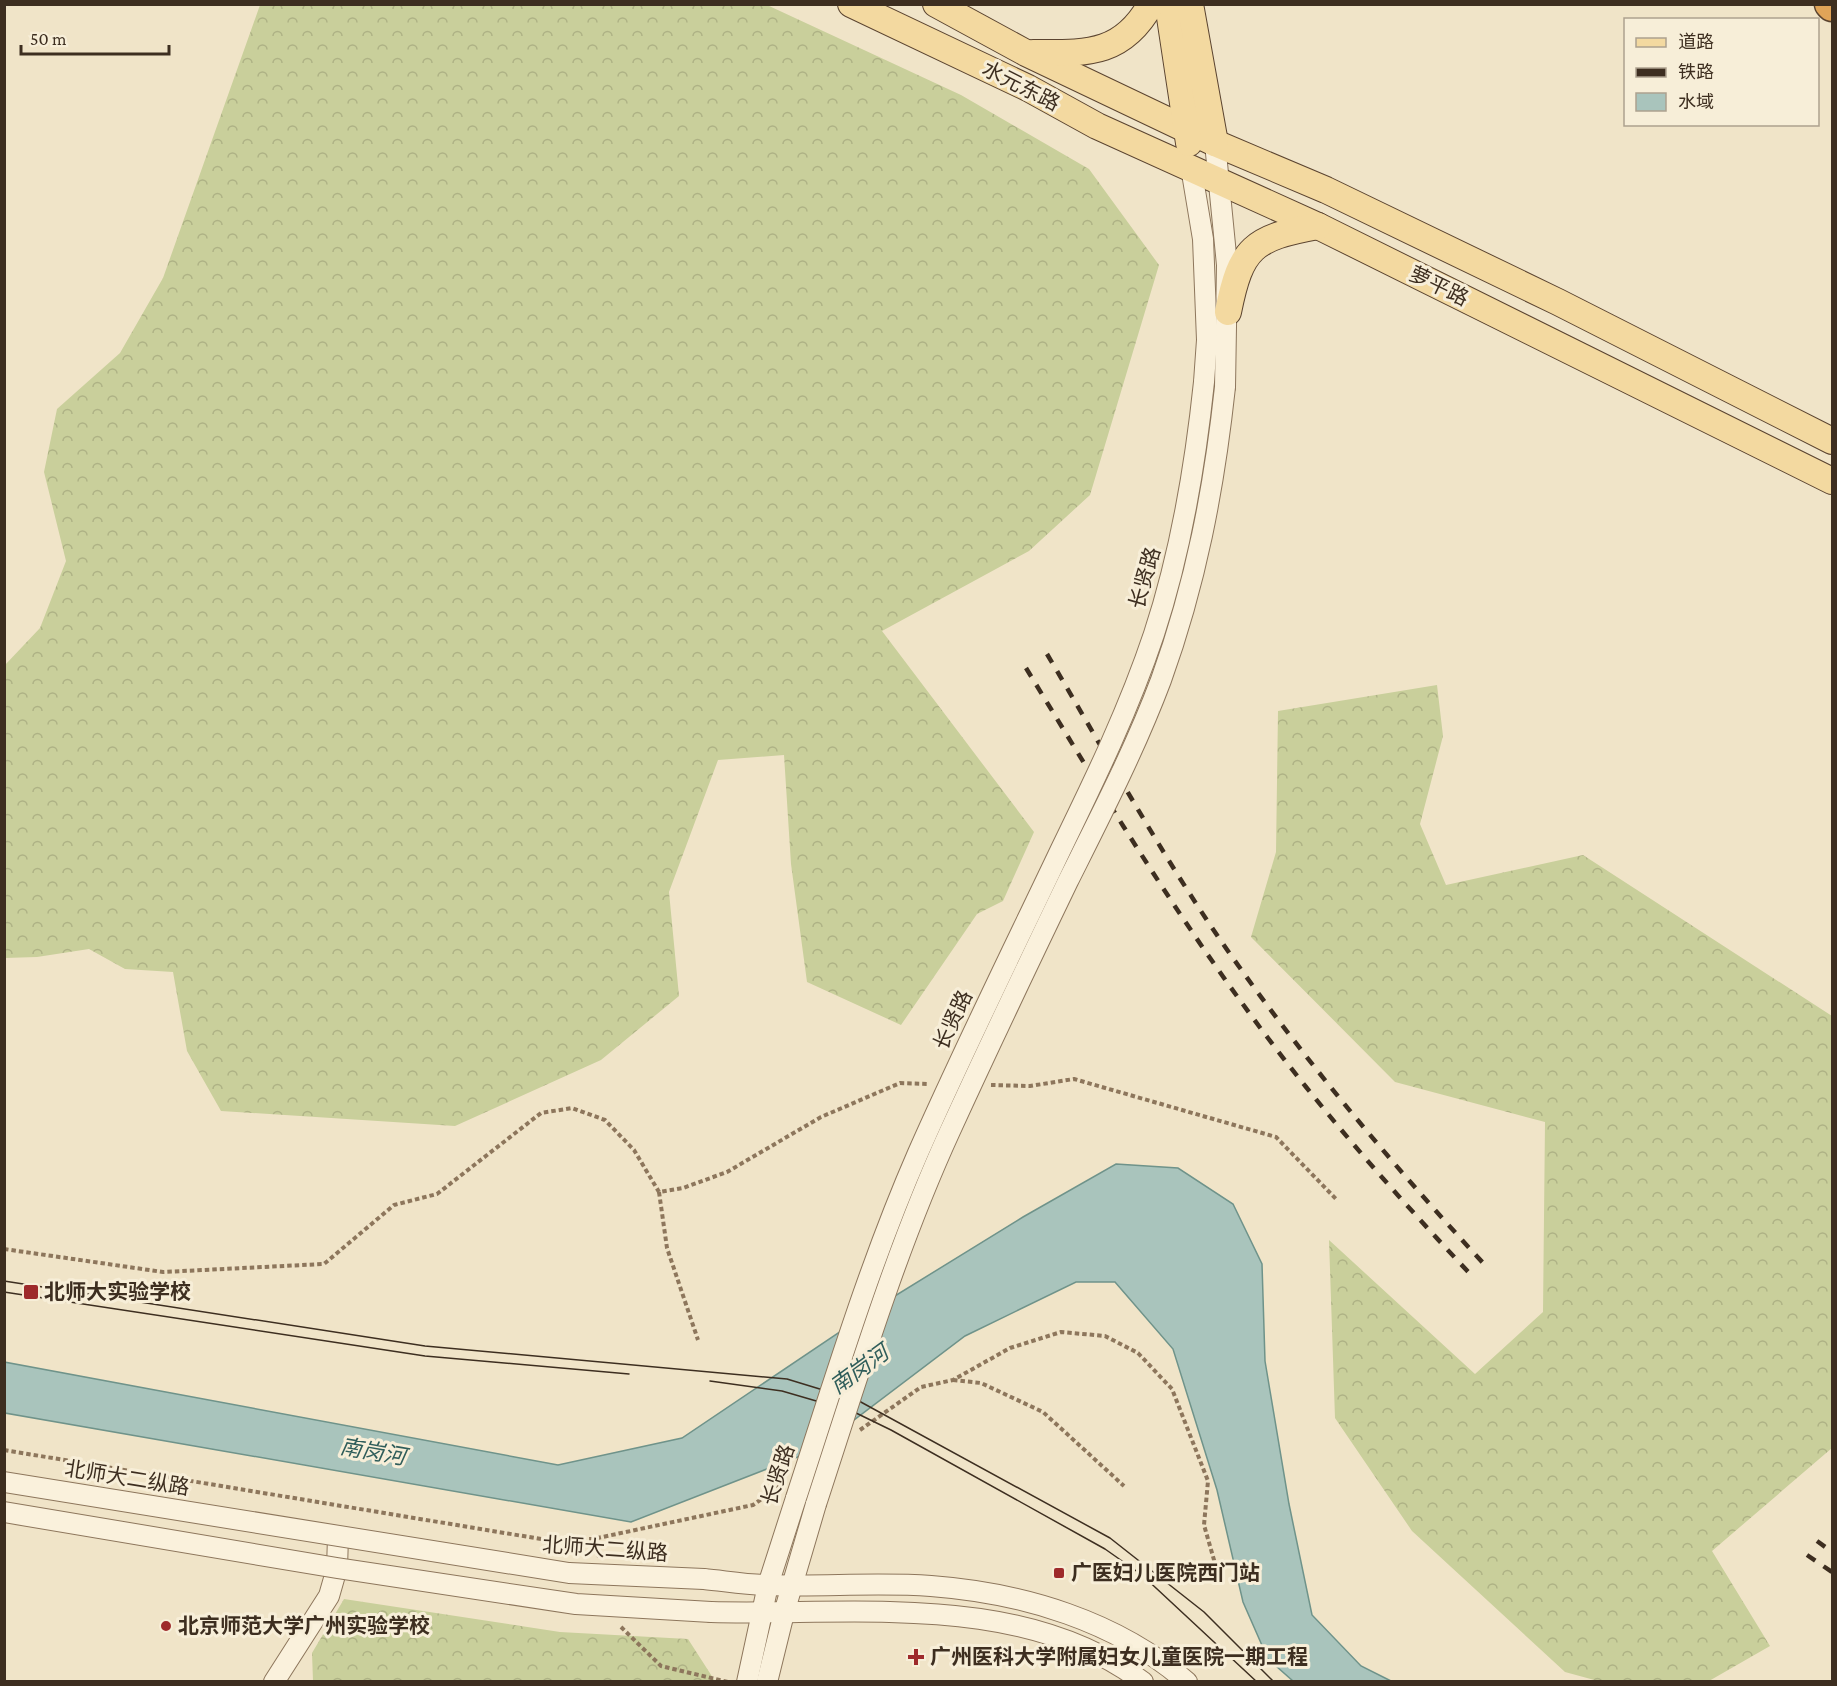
<svg xmlns="http://www.w3.org/2000/svg" width="1837" height="1686" font-family="'Crimson Pro','Noto Sans SC',serif">
	<defs>
		<pattern id="forest-crowns" width="20" height="18" patternUnits="userSpaceOnUse" patternTransform="scale(1.5)"><rect width="20" height="18" fill="#c9cf9b"/><path d="M2 6a3 3 0 1 1 6 0M12 15a3 3 0 1 1 6 0" fill="none" stroke="#aeb285"/></pattern>
	</defs>
	<rect width="100%" height="100%" fill="#f0e4c8"/>
	<g fill="url(#forest-crowns)">
		<polygon points="260,5 767,5 961,95 1089,169 1159,265 1090,495 1029,551 882,631 1034,832 1003,901 977,914 901,1025 807,982 791,864 784,755 718,760 669,892 679,996 601,1060 455,1126 221,1111 187,1051 173,972 125,969 89,949 37,957 5,958 5,665 40,628 66,561 44,472 57,409 120,353 163,278"/>
		<polygon points="1437,685 1443,736 1420,824 1446,885 1583,855 1832,1016 1832,1448 1712,1551 1770,1646 1709,1681 1598,1681 1565,1672 1412,1531 1335,1418 1329,1240 1475,1374 1543,1312 1545,1122 1395,1082 1251,937 1276,852 1278,711"/>
		<polygon points="344,1599 560,1632 688,1639 715,1681 313,1681 312,1653"/>
	</g>
	<polygon fill="#a9c4bc" stroke="#6f938a" stroke-width="1.5" points="1116,1164 1178,1168 1233,1204 1262,1264 1265,1361 1289,1504 1312,1615 1361,1666 1391,1681 1293,1681 1268,1659 1243,1602 1217,1490 1173,1349 1115,1282 1076,1282 965,1336 813,1451 631,1522 5,1413 4,1362 558,1465 682,1438 877,1307 1023,1217"/>
	<g fill="none" stroke-linecap="round" stroke-linejoin="round">
		<g stroke="#8d765c" stroke-width="22">
			<g id="minor">
				<polyline points="1215,143 1227,265 1225,387"/>
				<polyline points="1191,167 1203,239 1207,340 1204,382"/>
				<path d="M704,1579C725,1581 747,1585 768,1585C822,1587 877,1582 931,1586C1023,1593 1117,1621 1187,1682"/>
				<path d="M711,1612C852,1616 1022,1590 1143,1682"/>
				<polyline points="274,1682 329,1596 337,1568 338,1537"/>
				<polyline points="747,1682 768,1585 796,1498"/>
				<polyline points="767,1682 784,1613 816,1504"/>
			</g>
		</g>
		<g stroke="#5b4430" stroke-width="28">
			<g id="major">
				<polyline points="851,4 1028,88 1097,126 1318,226 1832,481"/>
				<polyline points="936,4 1026,53 1215,143 1326,190 1558,302 1832,441"/>
				<polyline points="1168,4 1189,143"/>
				<polyline points="1190,4 1215,143"/>
				<path d="M1033,53C1086,53 1122,56 1151,4"/>
				<path d="M1228,312C1241,247 1253,238 1318,226"/>
			</g>
		</g>
		<g stroke="#5b4430" stroke-width="33">
			<polyline id="highway" points="1830,4 1832,6"/>
		</g>
		<g stroke="#8d765c" stroke-width="4" stroke-dasharray="4.5 3" stroke-linecap="butt">
			<polyline points="991,1085 1030,1086 1074,1079 1276,1137 1336,1199"/>
			<polyline points="659,1192 667,1248 698,1340"/>
			<polyline points="4,1249 163,1272 324,1264 394,1205 437,1194 541,1113 572,1108 605,1120 634,1150 659,1192 683,1188 727,1172 821,1117 900,1083 929,1084"/>
			<polyline points="953,1380 981,1383 1043,1412 1124,1486"/>
			<polyline points="860,1430 921,1387 953,1380 1010,1348 1061,1332 1105,1336 1138,1353 1172,1389 1208,1481 1204,1525 1218,1574"/>
			<polyline points="4,1450 547,1540 593,1539 753,1505 780,1486"/>
			<polyline points="593,1539 599,1557"/>
			<polyline points="621,1627 661,1666 728,1682"/>
		</g>
		<use href="#minor" stroke="#faf1dc" stroke-width="20"/>
		<use href="#major" stroke="#f3d9a0" stroke-width="26"/>
		<use href="#highway" stroke="#e0a458" stroke-width="30"/>
		<g stroke="#3d2e20" stroke-width="1.5">
			<polyline points="4,1281 425,1346 787,1379 859,1401 1110,1538 1204,1612 1274,1682"/>
			<polyline points="4,1292 425,1356 629,1374"/>
			<polyline points="710,1381 782,1391 854,1412 891,1430 1105,1549 1142,1575 1257,1682"/>
		</g>
		<g stroke="#3d2e20" stroke-width="4.5" stroke-dasharray="10 10" stroke-linecap="butt">
			<path d="M1047,654C1104,750 1158,849 1221,941C1300,1055 1390,1162 1484,1264"/>
			<path d="M1026,668C1095,781 1164,896 1242,1003C1312,1100 1391,1190 1473,1277"/>
			<polyline points="1817,1541 1832,1552"/>
			<polyline points="1807,1555 1832,1572"/>
		</g>
		<g stroke="#8d765c" stroke-width="22" stroke-linecap="butt">
			<g id="minor-bridge">
				<polyline points="4,1482 569,1573 704,1579"/>
				<path d="M796,1498C834,1382 869,1265 918,1153C963,1051 1013,950 1061,849C1095,779 1129,709 1154,634C1181,552 1195,468 1204,382"/>
				<path d="M816,1504C857,1379 895,1251 950,1131C988,1048 1028,964 1068,881C1101,815 1135,749 1161,680C1196,583 1214,489 1225,387"/>
				<polyline points="4,1512 337,1568 576,1604 711,1612"/>
			</g>
		</g>
		<use href="#minor-bridge" stroke="#faf1dc" stroke-width="20"/>
	</g>
	<g fill="#9e2a2b" stroke="#f7eed8" stroke-width="2">
		<rect x="23" y="1284" width="16" height="16" rx="3"/>
		<rect x="1053" y="1567" width="12" height="12" rx="3"/>
		<circle cx="166" cy="1626" r="6"/>
		<path d="M913 1648h6v6h6v6h-6v6h-6v-6h-6v-6h6z"/>
	</g>
	<g text-anchor="middle" stroke-width="6" stroke-linejoin="round" paint-order="stroke">
		<g font-size="21" fill="#3d2e20" stroke="#f7eed8">
			<text transform="translate(1021 86) rotate(27)" y="7">水元东路</text>
			<text transform="translate(1439 286) rotate(26)" y="7">萝平路</text>
			<text transform="translate(1145 578) rotate(-74)" y="7">长贤路</text>
			<text transform="translate(953 1020) rotate(-65)" y="7">长贤路</text>
			<text transform="translate(778 1475) rotate(-72)" y="7">长贤路</text>
			<text transform="translate(127 1478) rotate(9)" y="7">北师大二纵路</text>
			<text transform="translate(605 1549) rotate(4)" y="7">北师大二纵路</text>
		</g>
		<g font-size="21" font-weight="bold" fill="#3d2e20" stroke="#f7eed8" text-anchor="start">
			<text x="44" y="1299">北师大实验学校</text>
			<text x="1071" y="1580">广医妇儿医院西门站</text>
			<text x="178" y="1633">北京师范大学广州实验学校</text>
			<text x="930" y="1664">广州医科大学附属妇女儿童医院一期工程</text>
		</g>
		<g font-size="22" font-style="italic" fill="#2f5d5a" stroke="#f7eed8">
			<text transform="translate(859 1369) rotate(-36)" y="8">南岗河</text>
			<text transform="translate(373 1451) rotate(10)" y="8">南岗河</text>
		</g>
	</g>
	<rect width="1837" height="1686" fill="none" stroke="#3d2e20" stroke-width="12"/>
	<rect x="1624" y="18" width="195" height="108" fill="#f7eed8" stroke="#ada18e" stroke-width="1.5"/>
	<rect x="1636" y="38" width="30" height="9" fill="#f3d9a0" stroke="#ada18e" stroke-width="1.5"/>
	<text x="1678" y="48" font-size="18" fill="#3d2e20">道路</text>
	<rect x="1636" y="68" width="30" height="9" fill="#3d2e20" stroke="#ada18e" stroke-width="1.5"/>
	<text x="1678" y="78" font-size="18" fill="#3d2e20">铁路</text>
	<rect x="1636" y="93" width="30" height="18" fill="#a9c4bc" stroke="#ada18e" stroke-width="1.5"/>
	<text x="1678" y="108" font-size="18" fill="#3d2e20">水域</text>
	<path d="M21 45v9h148v-9" fill="none" stroke="#3d2e20" stroke-width="3"/>
	<text x="30" y="45" font-size="18" fill="#3d2e20" stroke="#f7eed8" stroke-width="4.5" paint-order="stroke">50 m</text>
</svg>
